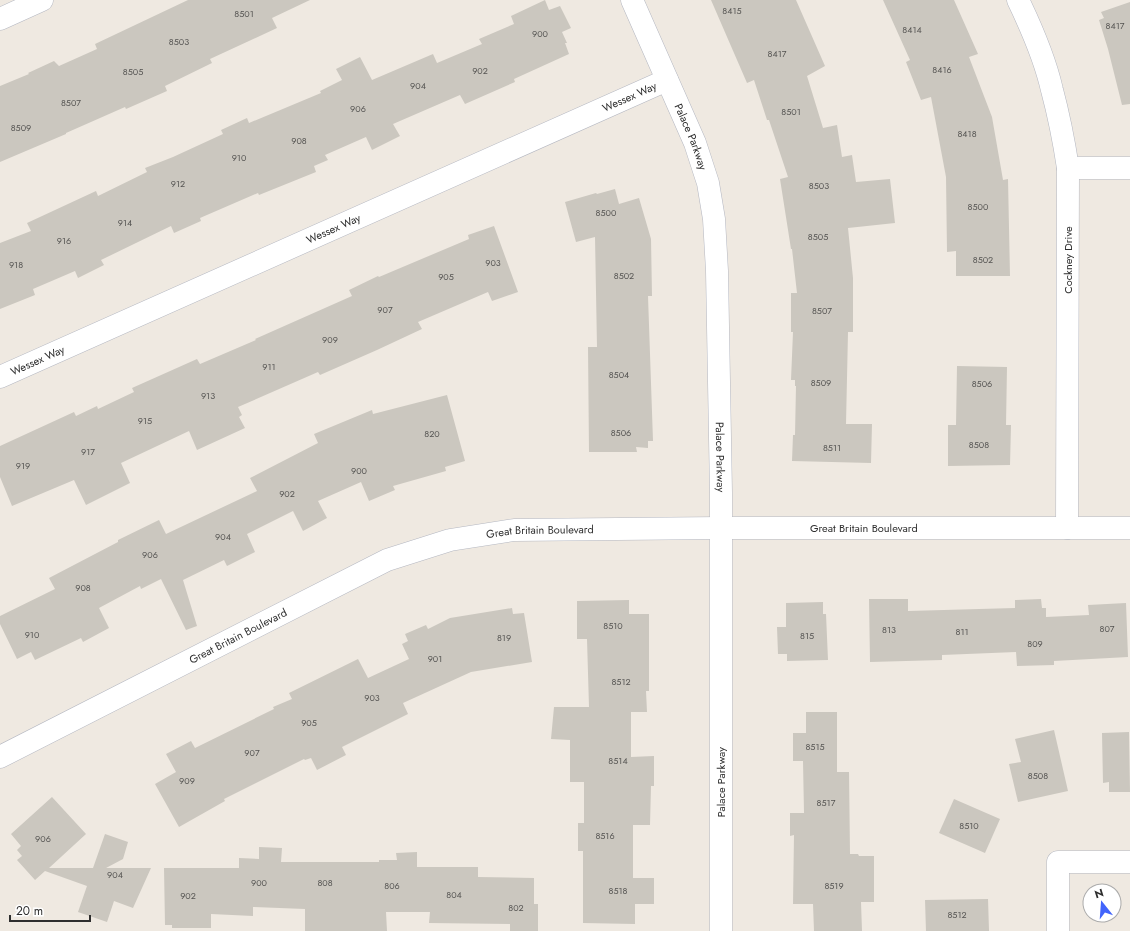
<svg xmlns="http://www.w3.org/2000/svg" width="1130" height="931" font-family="Jost,sans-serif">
	<rect width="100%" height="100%" fill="#efe9e1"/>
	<g fill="#cbc7bf">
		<polygon points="188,0 310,0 272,18 277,28 210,59 212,63 165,86 167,91 126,109 125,107 66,133 66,134 0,162 0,86 29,74 28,73 54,61 59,66 97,49 95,44"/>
		<polygon points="545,0 549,10 560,6 571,28 562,32 567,43 565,43 569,54 514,79 515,82 465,104 460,95 393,124 400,136 372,150 366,137 325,155 328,160 314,166 316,172 259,195 258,193 200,218 201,221 174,233 171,226 101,260 104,265 78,278 75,271 33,289 35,295 0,309 0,243 31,231 27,223 96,191 98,196 147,172 145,168 173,157 223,134 221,130 247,118 249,123 321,93 320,91 342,80 336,69 360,57 372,80 433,54 437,63 482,44 479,39 514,24 511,16"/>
		<polygon points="711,0 796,0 825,66 807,76 823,128 837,125 842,157 852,155 856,182 890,179 895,223 848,228 853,278 853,332 848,332 846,424 872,424 871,463 792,461 793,435 795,435 796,386 795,386 795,380 791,380 793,332 791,332 791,293 797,293 792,249 791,249 780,179 788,177 769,120 767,120 754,80 747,83"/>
		<polygon points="883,0 954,0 978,54 969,57 992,117 1003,180 1008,179 1010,276 956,276 956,251 947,252 946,177 931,97 921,100 906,62 910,60"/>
		<polygon points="1130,2 1130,104 1122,105 1108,49 1099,20 1104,18 1101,12"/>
		<polygon points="615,189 619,204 639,198 651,239 652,296 648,296 653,441 648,441 648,448 636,447 637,452 589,452 588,347 597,347 595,237 576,242 565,202 596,193 597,194"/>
		<polygon points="494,226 518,292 492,301 488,292 418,322 422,329 377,350 320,375 318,372 238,407 242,415 239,417 245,428 197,450 189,431 121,463 130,483 86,505 74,480 12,506 0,477 0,446 74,412 76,416 97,406 98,409 134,392 132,388 197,359 200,364 256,340 255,339 352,296 349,290 378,276 379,277 469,239 468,235"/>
		<polygon points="957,366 1007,367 1006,425 1011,425 1010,465 948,466 948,425 956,425"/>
		<polygon points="447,395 465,461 445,467 446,471 393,486 395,490 369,501 361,482 318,501 327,518 303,531 293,511 247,534 255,552 227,566 224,560 183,580 197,626 186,630 161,579 141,589 140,586 99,608 109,628 83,642 81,638 35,660 31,652 17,659 0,624 0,616 55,589 49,578 118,542 118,540 159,520 166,534 257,491 250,478 318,443 314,434 372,410 373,414"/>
		<polygon points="869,599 908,599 908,611 1015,608 1015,600 1041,599 1042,608 1046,608 1046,617 1089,615 1088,605 1126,603 1128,657 1054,661 1054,665 1017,666 1016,652 942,655 942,660 870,662"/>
		<polygon points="629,600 629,614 649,614 649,691 646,691 647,712 631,712 631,757 654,756 654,786 651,786 650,825 633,825 633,878 654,878 654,904 635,904 635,924 583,923 583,851 578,851 578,823 584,823 584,782 570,782 570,740 551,739 554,707 589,707 587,639 577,639 577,601"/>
		<polygon points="823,602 823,614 826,614 828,660 787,661 787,654 778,654 777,627 786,627 786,603"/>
		<polygon points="512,608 513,614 524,613 532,662 471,672 403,703 408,714 342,747 346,755 317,770 311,758 305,760 304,759 224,799 225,801 179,827 155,784 176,772 166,754 191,741 195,748 274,709 273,707 292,699 289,693 358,659 368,678 409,659 402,644 408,641 405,634 426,625 428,629 450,618"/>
		<polygon points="806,712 837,712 837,772 849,772 850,854 858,854 859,856 874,856 874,902 861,902 862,931 814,931 813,904 793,904 794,835 790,836 790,813 804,813 803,761 793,761 793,733 806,733"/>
		<polygon points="1054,730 1068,791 1018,802 1009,764 1021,762 1015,739"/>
		<polygon points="1129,732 1130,792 1109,792 1109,782 1103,783 1102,733"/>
		<polygon points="52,797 86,834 49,868 93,868 105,834 128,842 123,859 106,868 151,868 133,908 114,901 107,922 78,912 87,886 45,871 35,880 17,860 22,856 17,850 21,846 11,834"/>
		<polygon points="954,799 1000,819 985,853 939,833"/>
		<polygon points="259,847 282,848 281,862 379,862 379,860 397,860 396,853 417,852 417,867 478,867 478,877 534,878 534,904 538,904 538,931 510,931 510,924 429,923 430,912 386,912 387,931 305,931 305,909 253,907 253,916 211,914 211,928 172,928 172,925 165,925 164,868 239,868 239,858 259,859"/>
		<polygon points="988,899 989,931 926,931 925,900"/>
	</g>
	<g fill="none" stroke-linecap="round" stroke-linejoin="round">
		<g stroke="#b4b7c1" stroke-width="23">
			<g id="minor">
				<path d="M1018,0C1032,29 1045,59 1052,90C1059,116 1064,142 1068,168L1067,528"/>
				<polyline points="0,19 42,0"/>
				<polyline points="1068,168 1130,168"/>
				<path id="s1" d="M0,377L667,80"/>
				<path id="s2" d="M0,757L387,560L450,540L514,530L721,528H1130"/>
				<polyline points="1058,931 1058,862 1130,862"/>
			</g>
		</g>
		<g stroke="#b4b7c1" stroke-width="23">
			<g id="tertiary">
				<path id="s3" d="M632,0L695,143L708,183L714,219L717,271L721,493V931"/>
			</g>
		</g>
		<use href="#minor" stroke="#fff" stroke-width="22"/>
		<use href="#tertiary" stroke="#fff" stroke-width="22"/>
	</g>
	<g text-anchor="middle" stroke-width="3" stroke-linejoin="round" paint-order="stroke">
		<g font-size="9" fill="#555452">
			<text x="732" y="14">8415</text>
			<text x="244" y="17">8501</text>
			<text x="1115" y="29">8417</text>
			<text x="912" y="33">8414</text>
			<text x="540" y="37">900</text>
			<text x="179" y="45">8503</text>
			<text x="777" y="57">8417</text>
			<text x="942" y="73">8416</text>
			<text x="480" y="74">902</text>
			<text x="133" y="75">8505</text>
			<text x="418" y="89">904</text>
			<text x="71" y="106">8507</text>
			<text x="358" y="112">906</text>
			<text x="791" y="115">8501</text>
			<text x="21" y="131">8509</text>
			<text x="967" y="137">8418</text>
			<text x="299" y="144">908</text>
			<text x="239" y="161">910</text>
			<text x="178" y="187">912</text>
			<text x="819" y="189">8503</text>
			<text x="978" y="210">8500</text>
			<text x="606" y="216">8500</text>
			<text x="125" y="226">914</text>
			<text x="818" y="240">8505</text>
			<text x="64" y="244">916</text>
			<text x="983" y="263">8502</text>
			<text x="493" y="266">903</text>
			<text x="16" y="268">918</text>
			<text x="624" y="279">8502</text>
			<text x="446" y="280">905</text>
			<text x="385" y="313">907</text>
			<text x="822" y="314">8507</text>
			<text x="330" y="343">909</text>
			<text x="269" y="370">911</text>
			<text x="619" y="378">8504</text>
			<text x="821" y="386">8509</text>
			<text x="982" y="387">8506</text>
			<text x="208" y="399">913</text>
			<text x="145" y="424">915</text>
			<text x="621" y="436">8506</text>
			<text x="432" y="437">820</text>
			<text x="979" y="448">8508</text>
			<text x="832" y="451">8511</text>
			<text x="88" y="455">917</text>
			<text x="23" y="469">919</text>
			<text x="359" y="474">900</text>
			<text x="287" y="497">902</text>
			<text x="223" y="540">904</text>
			<text x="150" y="558">906</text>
			<text x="83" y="591">908</text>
			<text x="613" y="629">8510</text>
			<text x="1107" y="632">807</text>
			<text x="889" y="633">813</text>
			<text x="962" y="635">811</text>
			<text x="32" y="638">910</text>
			<text x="807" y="639">815</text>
			<text x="504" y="641">819</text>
			<text x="1035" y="647">809</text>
			<text x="435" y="662">901</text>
			<text x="621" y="685">8512</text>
			<text x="372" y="701">903</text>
			<text x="309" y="726">905</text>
			<text x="815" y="750">8515</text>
			<text x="252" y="756">907</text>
			<text x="618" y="764">8514</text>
			<text x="1038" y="779">8508</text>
			<text x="187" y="784">909</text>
			<text x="826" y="806">8517</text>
			<text x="969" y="829">8510</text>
			<text x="605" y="839">8516</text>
			<text x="43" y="842">906</text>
			<text x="115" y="878">904</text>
			<text x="259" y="886">900</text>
			<text x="325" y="886">808</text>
			<text x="392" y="889">806</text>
			<text x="834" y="889">8519</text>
			<text x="618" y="894">8518</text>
			<text x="454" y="898">804</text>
			<text x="188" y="899">902</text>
			<text x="516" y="911">802</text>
			<text x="957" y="918">8512</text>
		</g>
		<g font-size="11" fill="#2e2e2e" stroke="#fff">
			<text dy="4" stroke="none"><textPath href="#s1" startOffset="689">Wessex Way</textPath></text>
			<text dy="4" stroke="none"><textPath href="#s3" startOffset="149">Palace Parkway</textPath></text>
			<text dy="4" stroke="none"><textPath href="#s1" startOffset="365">Wessex Way</textPath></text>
			<text transform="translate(1068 260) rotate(-90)" y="4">Cockney Drive</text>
			<text dy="4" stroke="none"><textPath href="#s1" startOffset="41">Wessex Way</textPath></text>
			<text dy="4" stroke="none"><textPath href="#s3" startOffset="473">Palace Parkway</textPath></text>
			<text dy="4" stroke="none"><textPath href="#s2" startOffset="915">Great Britain Boulevard</textPath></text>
			<text dy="4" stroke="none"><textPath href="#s2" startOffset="591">Great Britain Boulevard</textPath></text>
			<text dy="4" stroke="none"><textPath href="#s2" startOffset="267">Great Britain Boulevard</textPath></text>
			<text transform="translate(721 782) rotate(-90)" y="4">Palace Parkway</text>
		</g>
	</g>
	<g transform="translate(1102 903) rotate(343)"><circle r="19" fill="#ffffff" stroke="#ababab"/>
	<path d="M0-3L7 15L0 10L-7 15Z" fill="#4264fb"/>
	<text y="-6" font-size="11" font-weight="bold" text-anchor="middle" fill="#2e2e2e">N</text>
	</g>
	<path d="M10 915v6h80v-6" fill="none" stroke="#2e2e2e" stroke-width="2"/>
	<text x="16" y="915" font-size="12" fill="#2e2e2e" stroke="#ffffff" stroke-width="3" paint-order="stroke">20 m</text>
</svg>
